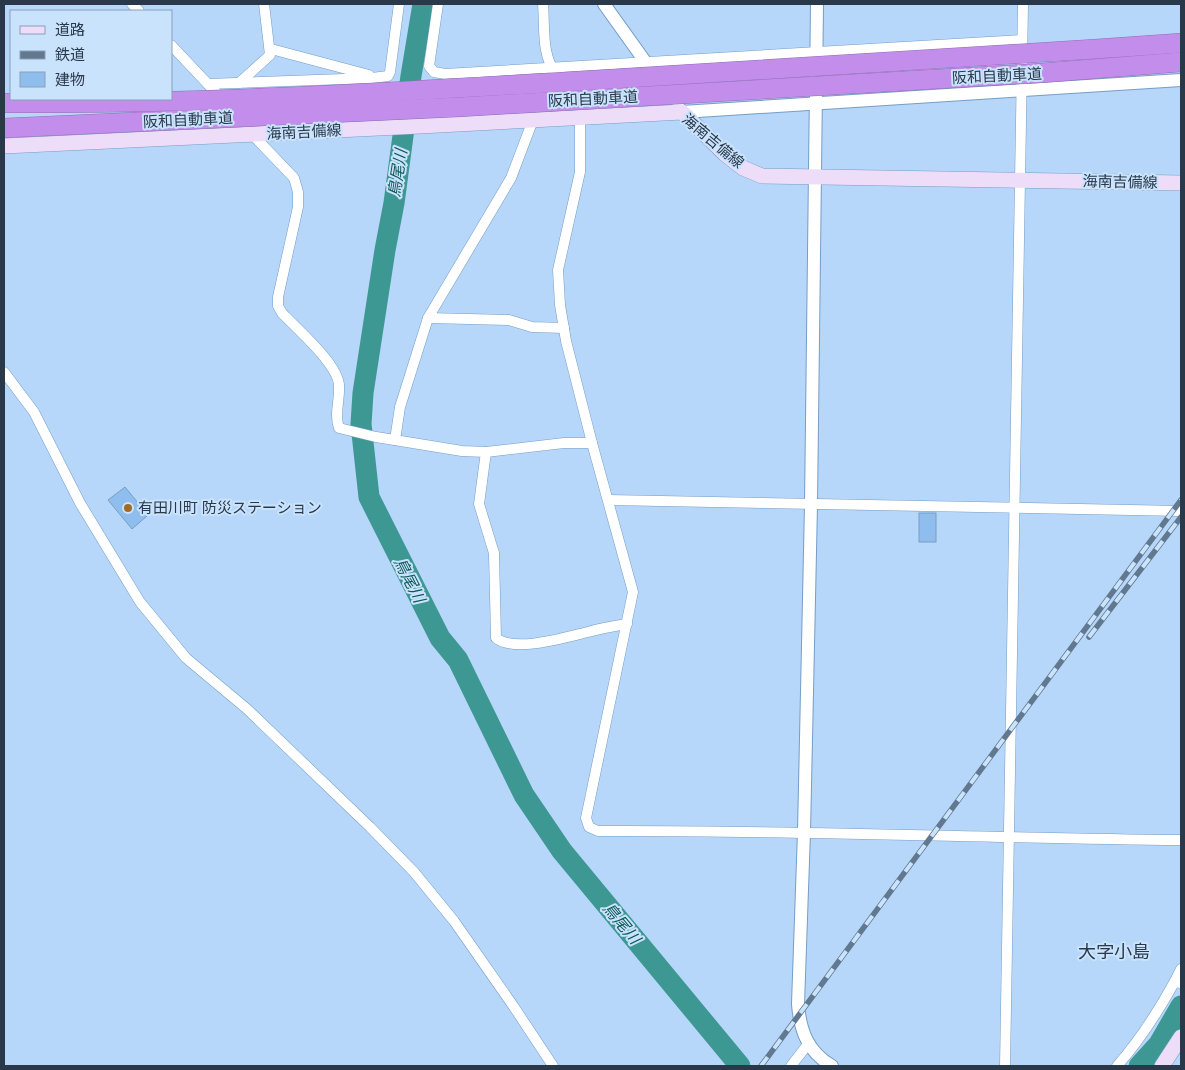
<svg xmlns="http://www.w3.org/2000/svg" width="1185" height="1070" font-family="Quicksand,'Noto Sans JP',sans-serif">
	<rect width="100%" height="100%" fill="#b6d7f9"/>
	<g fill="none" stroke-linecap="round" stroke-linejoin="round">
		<g stroke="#3d9792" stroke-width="21">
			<polyline points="423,4 411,76 394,203 385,250 363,393 361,424 369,497 440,638 458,660 524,795 562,851 740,1066"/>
			<polyline points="1139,1066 1159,1044 1181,1006"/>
		</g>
	</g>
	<g fill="#8fbeee" stroke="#779ec7">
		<polygon points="125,487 148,515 132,529 108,500"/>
		<rect x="919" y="513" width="17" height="29"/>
	</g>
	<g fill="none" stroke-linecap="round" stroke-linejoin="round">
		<g stroke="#759dc6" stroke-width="11">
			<g id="minor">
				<polyline points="132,4 139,11"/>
				<polyline points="438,4 429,66 434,72 445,74 1022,40"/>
				<path d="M543,4C545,25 541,56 556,73"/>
				<polyline points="171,45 222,99"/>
				<polyline points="271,49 369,75"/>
				<polyline points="239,83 270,55 264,4"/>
				<polyline points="208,84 372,78 388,76 390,72 399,4"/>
				<path d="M580,117V172L558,270L560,305L566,341L592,443L633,592L586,818L589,827L598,831C792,830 987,838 1181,840"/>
				<path d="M251,133L294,178L298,192V207L278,297V306L282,313C297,329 339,365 339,386C340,399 334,415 339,428L376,437L462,451L486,452L564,443H592"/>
				<polyline points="428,318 509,320 532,327 564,328"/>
				<polyline points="4,372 34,412 80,503 140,602 186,658 247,709 370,827 414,872 454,921 514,1007 553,1066"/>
				<polyline points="395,440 400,407 428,318 511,178 533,120"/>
				<path d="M486,452L479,504L494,553L496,638C515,653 567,637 588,632C601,628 614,626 627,624"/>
				<polyline points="609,500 1181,511"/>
				<polyline points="1180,983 1175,981 1181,969"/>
				<polyline points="791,1066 808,1044"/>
				<polyline points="1005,1066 1023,4"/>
				<path d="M1117,1066C1140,1040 1158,1012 1175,981"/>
			</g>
		</g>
		<g stroke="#759dc6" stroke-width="14">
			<g id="tertiary">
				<polyline points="604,4 659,81"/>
				<path d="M817,4L811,505L804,832L798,1004C800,1031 808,1052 832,1066"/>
				<polyline points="678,107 682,112 1181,80"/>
			</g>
		</g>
		<g stroke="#759dc6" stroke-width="16">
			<g id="secondary">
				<polyline points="4,146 420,126 682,112 725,154 743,168 762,176 1181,183"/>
				<polyline points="1162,1066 1181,1037"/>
			</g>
		</g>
		<use href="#minor" stroke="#fff" stroke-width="10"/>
		<use href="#tertiary" stroke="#fff" stroke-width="12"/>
		<use href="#secondary" stroke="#edddf9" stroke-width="15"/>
		<g stroke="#61788f" stroke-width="5.5">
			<g id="rail">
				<polyline points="1089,637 1181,517"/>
				<polyline points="761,1066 1181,500"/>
			</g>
		</g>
		<use href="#rail" stroke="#cae3fd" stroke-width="4" stroke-dasharray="11" stroke-linecap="butt"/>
		<g stroke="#8d70b3" stroke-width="20" stroke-linecap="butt">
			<g id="motorway-bridge">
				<path d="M4,103C217,104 430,90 643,77C823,66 1002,56 1181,43"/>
				<polyline points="4,128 460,107 1041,73 1181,62"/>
			</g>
		</g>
		<use href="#motorway-bridge" stroke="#c38deb" stroke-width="19"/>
	</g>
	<circle fill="#a06b24" stroke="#cae3fd" stroke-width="2" cx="128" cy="508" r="5"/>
	<g text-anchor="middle" stroke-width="4" stroke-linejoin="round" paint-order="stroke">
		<g font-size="15" fill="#29394a" stroke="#cae3fd">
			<text transform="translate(997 76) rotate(-3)" y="5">阪和自動車道</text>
			<text transform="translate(593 99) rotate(-3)" y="5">阪和自動車道</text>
			<text transform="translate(188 120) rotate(-3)" y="5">阪和自動車道</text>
			<text transform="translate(304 132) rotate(-3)" y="5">海南吉備線</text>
			<text transform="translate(713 141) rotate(40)" y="5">海南吉備線</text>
			<text transform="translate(1120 182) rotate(1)" y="5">海南吉備線</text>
		</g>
		<g font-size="15" fill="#29394a" stroke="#cae3fd" text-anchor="start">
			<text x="138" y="513">有田川町 防災ステーション</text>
		</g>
		<g font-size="16" font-style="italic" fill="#0c5956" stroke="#cae3fd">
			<text transform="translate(397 173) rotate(-81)" y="6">鳥尾川</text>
			<text transform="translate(410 580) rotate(63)" y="6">鳥尾川</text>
			<text transform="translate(622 923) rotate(50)" y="6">鳥尾川</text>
		</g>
		<g font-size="18" fill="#29394a" stroke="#cae3fd">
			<text x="1114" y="958">大字小島</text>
		</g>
	</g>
	<rect width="1185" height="1070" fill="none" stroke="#29394a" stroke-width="10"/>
	<rect x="10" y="10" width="162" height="90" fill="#cae3fd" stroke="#8a9fb5"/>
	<rect x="20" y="26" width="25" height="8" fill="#edddf9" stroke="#8a9fb5"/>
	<text x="55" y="35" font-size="15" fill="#29394a">道路</text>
	<rect x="20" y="51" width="25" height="8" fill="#61788f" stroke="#8a9fb5"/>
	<text x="55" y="60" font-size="15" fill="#29394a">鉄道</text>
	<rect x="20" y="72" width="25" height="15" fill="#8fbeee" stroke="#8a9fb5"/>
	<text x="55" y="85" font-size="15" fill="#29394a">建物</text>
</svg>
